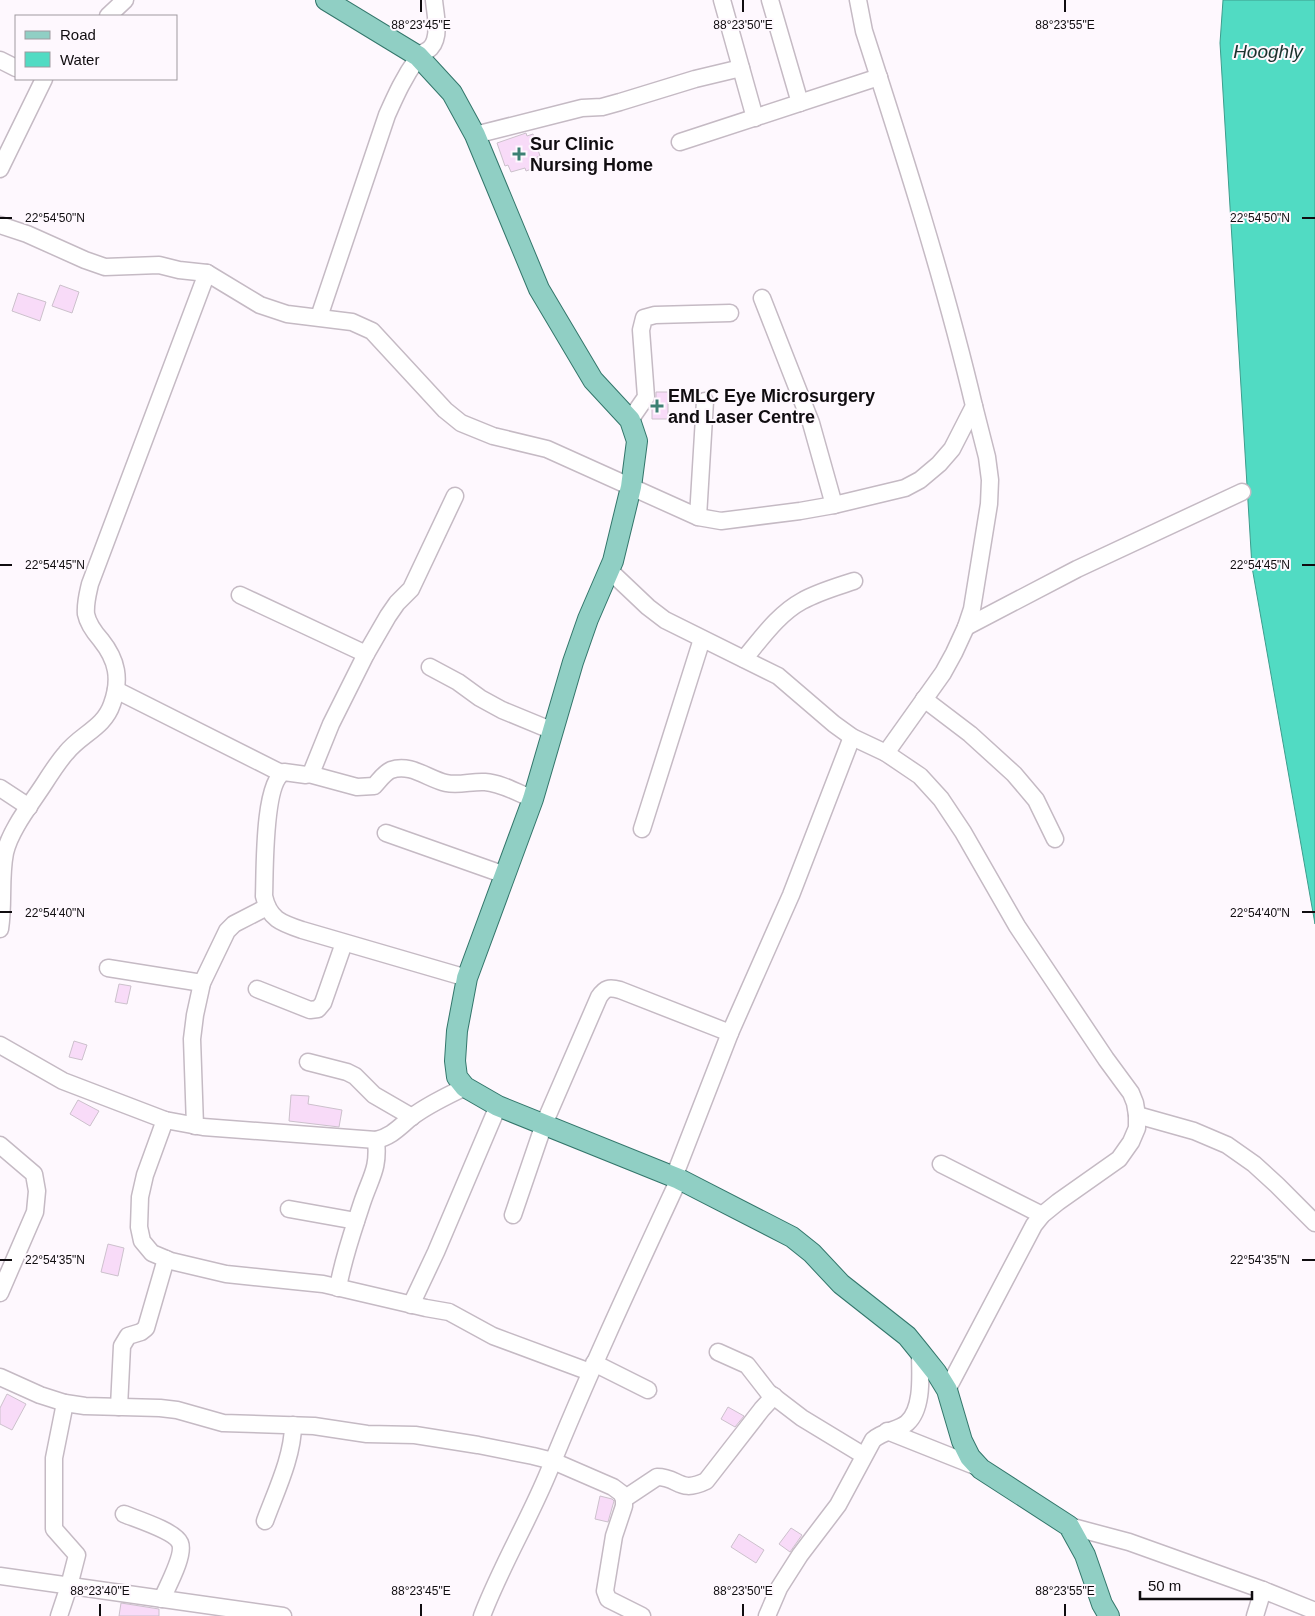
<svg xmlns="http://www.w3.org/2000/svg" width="1315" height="1616" font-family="Helvetica,sans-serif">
	<rect width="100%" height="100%" fill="#fef8fe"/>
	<polygon fill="#51dbc3" stroke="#3e9d8d" points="1223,0 1315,0 1315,924 1252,567 1220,43"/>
	<g fill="#f8dbf8" stroke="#ccc1cc">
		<polygon points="526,133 527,136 533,134 540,156 537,157 540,166 526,171 525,168 511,172 508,165 505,166 497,143"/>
		<polygon points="60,285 79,292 72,313 52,306"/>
		<polygon points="18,293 46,302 40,321 12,311"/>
		<polygon points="656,392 668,392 668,419 652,419 652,405 656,397"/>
		<polygon points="119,984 131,986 127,1004 115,1002"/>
		<polygon points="74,1041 87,1045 82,1060 69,1057"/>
		<polygon points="291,1095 309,1096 308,1104 342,1110 339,1127 289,1121"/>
		<polygon points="78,1100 99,1111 90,1126 70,1114"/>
		<polygon points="108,1244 124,1248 118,1276 101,1272"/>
		<polygon points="7,1394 26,1404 12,1430 0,1424 0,1408"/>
		<polygon points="728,1407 744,1416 735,1427 721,1419"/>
		<polygon points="600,1496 612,1499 614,1501 608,1522 595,1519"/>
		<polygon points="791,1528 802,1535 790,1552 779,1544"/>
		<polygon points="739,1534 764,1550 756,1563 731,1547"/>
		<polygon points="121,1603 159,1609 159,1616 119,1616"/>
	</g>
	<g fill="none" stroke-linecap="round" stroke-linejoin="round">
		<g stroke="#c5bac4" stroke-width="19">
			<g id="minor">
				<polyline points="722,0 755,118"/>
				<polyline points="770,0 800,103"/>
				<polyline points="108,16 125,0"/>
				<polyline points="0,60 16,68"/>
				<polyline points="475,135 582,108 602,107 620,102 695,79 741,68"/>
				<polyline points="680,142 879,77"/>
				<polyline points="0,169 44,79"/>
				<path d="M0,225L27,234L85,260L105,267L159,265L179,270L207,273L260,305L287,314L352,322L372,331L445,410L461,423L493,436L547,449L698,517L721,521L800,511L834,505L905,488L920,480L939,464L952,449L974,406C944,279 904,155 864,31L858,0"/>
				<polyline points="762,298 811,423 834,505"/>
				<path d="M319,317L387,115C396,95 404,77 417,59C422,50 431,53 435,40C439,28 435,12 434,0"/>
				<polyline points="630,420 646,397 641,330 644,318 655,315 730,313"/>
				<path d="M455,496L411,589L397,603L388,616L366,654L331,724L312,771L309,774L306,775L284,772C263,783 265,872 264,896C269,919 281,923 302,930L467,978"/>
				<polyline points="698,517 705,401"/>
				<polyline points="610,571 648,607 665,620 778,676 834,724 852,737 886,753 920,776 941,799 963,832 1017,926 1106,1059 1131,1093 1135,1103 1137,1115 1137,1128 1131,1142 1119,1159 1058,1202 1042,1215 1034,1225 947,1390"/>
				<polyline points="240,595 366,654"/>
				<polyline points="966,627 1077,569 1242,492"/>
				<path d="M744,659C761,639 778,614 802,601C818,592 836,587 854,581"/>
				<polyline points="430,667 458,682 480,698 502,710 553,731"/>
				<polyline points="116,690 281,773"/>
				<polyline points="924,699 970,734 1014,774 1036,800 1055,839"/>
				<polyline points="886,753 943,673 954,653 966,627 972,609 989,504 990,480 987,457 974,406"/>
				<path d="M309,774L357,787L374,786C379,781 384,773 391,770C411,763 428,779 446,783C459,786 472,781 485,782C501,783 518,793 533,799"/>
				<polyline points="0,788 29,807"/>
				<polyline points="642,829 702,639"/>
				<polyline points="386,833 505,875"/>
				<path d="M0,929C4,904 0,878 5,853C10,830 31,804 44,784C51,773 58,762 66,753C81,734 104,728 112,704C121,679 117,660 101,640C94,632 88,624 86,614C85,603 88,593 90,584L207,273"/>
				<polyline points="108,968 202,983"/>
				<polyline points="257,989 310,1010 318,1009 323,1003 344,943"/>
				<path d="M0,1045L63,1081L165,1120L203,1127L376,1140C393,1136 400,1126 413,1116C429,1104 447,1096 465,1087"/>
				<polyline points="308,1062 347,1072 355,1076 374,1095 412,1117"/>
				<polyline points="1137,1115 1194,1131 1227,1145 1254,1164 1277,1185 1315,1223"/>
				<polyline points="165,1120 145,1175 140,1197 139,1227 142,1241 152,1253 171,1261 226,1274 323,1284 426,1308 449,1312 493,1336 590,1372"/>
				<polyline points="195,1126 192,1039 195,1015 202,983 227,931 234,924 267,907"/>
				<polyline points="0,1145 34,1174 37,1191 35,1212 0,1293"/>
				<polyline points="941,1164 1042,1215"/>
				<polyline points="674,1177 730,1033 791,895 852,737"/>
				<polyline points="289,1209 356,1221"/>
				<path d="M513,1215L544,1124L599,997C605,988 609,987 620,990L730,1033"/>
				<path d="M338,1288C343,1258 353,1231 362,1203C371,1176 379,1169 376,1140"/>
				<polyline points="411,1305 436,1252 498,1106"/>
				<polyline points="718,1352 747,1365 768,1392 802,1418 863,1455"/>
				<polyline points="594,1363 648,1390"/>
				<polyline points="0,1377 40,1395 65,1403 85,1406 160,1408 177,1410 223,1423 314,1426 367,1434 415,1435 478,1445 533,1456 553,1461 613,1487 621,1493 624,1499 624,1506 614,1536 605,1591 608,1599 642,1616"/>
				<polyline points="119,1407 122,1346 128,1336 141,1332 146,1328 166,1259"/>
				<polyline points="887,1431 980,1468"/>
				<path d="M624,1499L657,1477C679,1477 679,1494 706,1481L762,1409L774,1396"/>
				<path d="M124,1514C136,1519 175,1531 180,1543C185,1555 167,1587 162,1599"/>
				<path d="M265,1521C276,1491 293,1456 293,1425"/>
				<polyline points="1069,1526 1129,1542 1263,1590 1315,1611"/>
				<polyline points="0,1576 283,1616"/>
				<polyline points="59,1616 69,1586 77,1555 54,1529 54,1458 65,1403"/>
				<path d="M482,1616C501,1566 529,1520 549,1471C589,1372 634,1276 679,1179"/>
				<path d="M767,1616L779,1588L800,1555L838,1505L873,1440C883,1431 899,1430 907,1423C924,1408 920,1372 920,1352"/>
				<polyline points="1255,1616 1263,1590"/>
			</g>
		</g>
		<g stroke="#33766b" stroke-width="22">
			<polyline id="major" points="326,0 418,56 452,93 475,135 539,289 593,380 630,420 637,441 631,487 613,561 588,619 573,662 533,799 467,978 457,1031 455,1061 457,1077 465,1087 498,1106 679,1179 792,1237 812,1253 841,1284 907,1336 920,1352 936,1372 947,1390 962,1441 970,1457 981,1469 1069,1526 1085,1555 1102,1604 1109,1616"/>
		</g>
		<use href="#minor" stroke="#fff" stroke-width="16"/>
		<use href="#major" stroke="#90cfc4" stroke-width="20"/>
	</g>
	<path fill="none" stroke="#100d10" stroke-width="2" d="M421,0V12M743,0V12M1065,0V12M0,218H12M1302,218H1315M0,565H12M1302,565H1315M0,912H12M1302,912H1315M0,1260H12M1302,1260H1315M100,1604V1616M421,1604V1616M743,1604V1616M1065,1604V1616"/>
	<g fill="#3d8174" stroke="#fef8fe" stroke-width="2">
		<path d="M516.5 146.5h5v5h5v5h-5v5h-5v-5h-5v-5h5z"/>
		<path d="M654.5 398.5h5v5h5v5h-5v5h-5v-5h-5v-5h5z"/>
	</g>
	<g text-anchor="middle" stroke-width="4" stroke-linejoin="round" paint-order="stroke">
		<g font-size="18" font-weight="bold" fill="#100d10" stroke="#fef8fe" text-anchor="start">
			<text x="530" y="150">Sur Clinic<tspan x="530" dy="21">Nursing Home</tspan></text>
			<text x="668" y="402">EMLC Eye Microsurgery<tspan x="668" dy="21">and Laser Centre</tspan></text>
		</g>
		<g font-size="19" font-style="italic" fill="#1b332e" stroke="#fef8fe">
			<text x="1268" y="58">Hooghly</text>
		</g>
	</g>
	<g font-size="12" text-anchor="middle" fill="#100d10" stroke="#fef8fe" stroke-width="4" stroke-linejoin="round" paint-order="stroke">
		<text x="421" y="29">88°23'45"E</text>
		<text x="743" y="29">88°23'50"E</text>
		<text x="1065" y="29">88°23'55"E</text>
		<text x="55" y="222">22°54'50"N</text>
		<text x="1260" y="222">22°54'50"N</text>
		<text x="55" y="569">22°54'45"N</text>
		<text x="1260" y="569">22°54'45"N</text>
		<text x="55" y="917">22°54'40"N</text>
		<text x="1260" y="917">22°54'40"N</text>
		<text x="55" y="1264">22°54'35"N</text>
		<text x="1260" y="1264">22°54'35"N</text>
		<text x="100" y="1595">88°23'40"E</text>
		<text x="421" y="1595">88°23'45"E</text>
		<text x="743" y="1595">88°23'50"E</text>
		<text x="1065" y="1595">88°23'55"E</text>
	</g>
	<rect x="15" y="15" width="162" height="65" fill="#fef8fe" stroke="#9f9a9f"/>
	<rect x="25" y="31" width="25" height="8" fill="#90cfc4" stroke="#9f9a9f"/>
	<text x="60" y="40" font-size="15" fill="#100d10">Road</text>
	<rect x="25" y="52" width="25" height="15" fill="#51dbc3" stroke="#9f9a9f"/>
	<text x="60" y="65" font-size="15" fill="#100d10">Water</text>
	<path d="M1140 1591v8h112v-8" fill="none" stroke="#100d10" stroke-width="2.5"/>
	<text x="1148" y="1591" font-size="15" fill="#100d10" stroke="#fef8fe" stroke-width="4" paint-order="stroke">50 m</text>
</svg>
